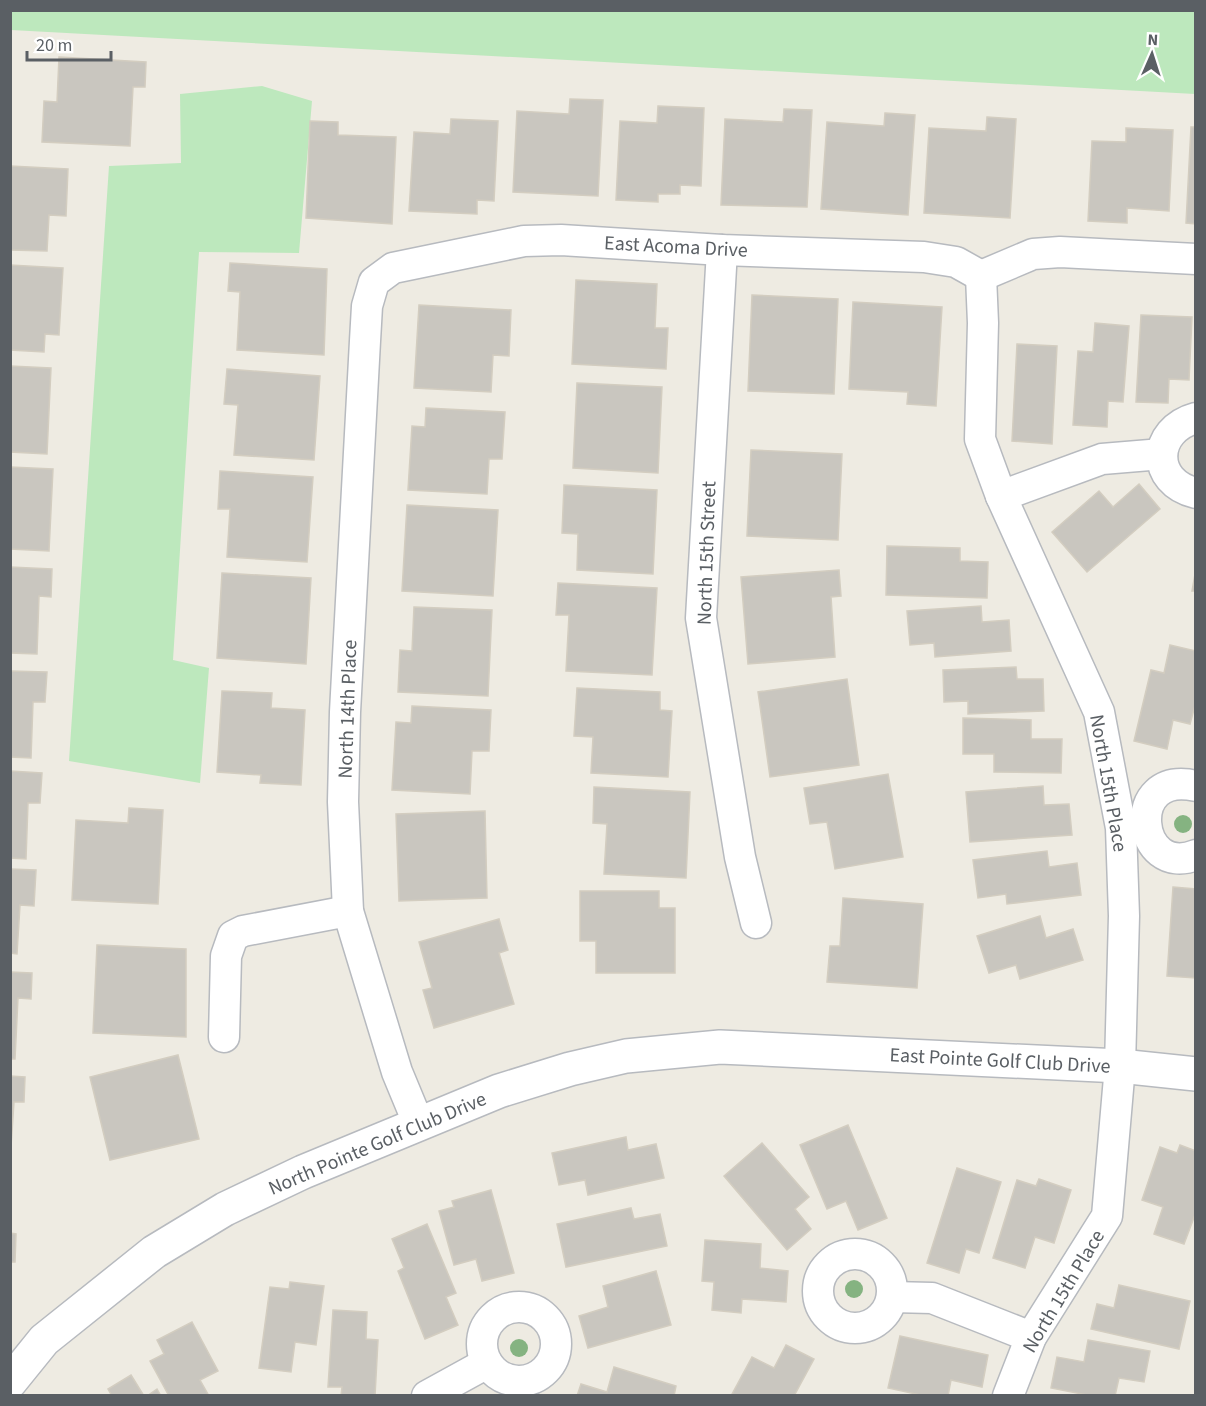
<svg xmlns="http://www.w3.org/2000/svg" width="1206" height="1406" font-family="'Source Sans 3',sans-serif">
	<rect width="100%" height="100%" fill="#eeebe2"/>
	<g fill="#bde8bd">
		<polygon points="10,11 1195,11 1195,94 11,30"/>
		<polygon points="262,86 312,101 299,253 199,252 173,660 209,668 200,783 69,761 109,166 181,163 180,94"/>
	</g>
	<g fill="#c9c6bf" stroke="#d3cdc0" stroke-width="1.5">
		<polygon points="59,57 146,62 145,87 133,87 130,146 42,142 44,101 57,102"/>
		<polygon points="570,99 603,100 598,196 513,192 517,111 569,114"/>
		<polygon points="658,106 704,108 701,186 680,185 680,194 658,194 658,202 616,200 620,121 657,123"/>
		<polygon points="784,109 812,110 807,207 721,205 725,119 783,122"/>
		<polygon points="885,113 915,115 908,215 821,209 827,122 884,126"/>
		<polygon points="987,117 1016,119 1010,218 924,213 929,128 986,131"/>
		<polygon points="451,119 498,121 494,201 477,200 477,214 409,211 414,132 450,134"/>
		<polygon points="310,121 338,122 338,135 396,137 392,224 306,218"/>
		<polygon points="1191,127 1196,127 1196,224 1186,223"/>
		<polygon points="1126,128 1173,130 1169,211 1127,208 1127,223 1088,221 1092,141 1126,142"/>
		<polygon points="10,166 68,169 66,216 49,215 47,251 10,250"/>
		<polygon points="230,263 327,269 324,355 237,350 240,292 228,291"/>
		<polygon points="10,265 63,268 59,335 45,334 44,352 10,350"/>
		<polygon points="576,280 657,284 655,328 668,328 666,369 572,364"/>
		<polygon points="752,295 838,299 834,394 748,391"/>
		<polygon points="853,302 942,307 936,406 907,404 908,392 849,389"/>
		<polygon points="419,305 511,310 509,356 493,355 491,392 414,388"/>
		<polygon points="1141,315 1192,317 1189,380 1169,379 1168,403 1136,402"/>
		<polygon points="1095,323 1129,326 1123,402 1108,401 1107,427 1073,425 1078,351 1093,352"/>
		<polygon points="1017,344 1057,346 1052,444 1012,441"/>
		<polygon points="10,366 51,368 47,454 10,452"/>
		<polygon points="227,369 320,376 314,460 234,455 238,405 224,404"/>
		<polygon points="577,383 662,387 658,473 573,468"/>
		<polygon points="426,408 505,412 502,459 489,459 487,494 408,490 412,426 425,427"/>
		<polygon points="751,450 842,454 838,540 747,536"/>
		<polygon points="10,467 53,469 49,551 10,549"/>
		<polygon points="220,471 313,477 307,562 227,557 230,509 218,509"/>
		<polygon points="1139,484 1160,509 1087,572 1052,532 1099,491 1113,507"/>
		<polygon points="564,485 657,490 653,574 577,570 578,534 562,533"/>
		<polygon points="407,505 498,510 493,596 402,591"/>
		<polygon points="887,546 960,548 960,561 988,562 987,598 886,595"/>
		<polygon points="10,567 52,569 51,597 39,596 37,654 10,653"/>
		<polygon points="1196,569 1196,591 1192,591"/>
		<polygon points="839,570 841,596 831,597 835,657 748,664 741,577"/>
		<polygon points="222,573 311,578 306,664 217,658"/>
		<polygon points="558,583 657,588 652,675 566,671 569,615 556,615"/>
		<polygon points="981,606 982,622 1009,620 1011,651 935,657 934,643 910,645 907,611"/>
		<polygon points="414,607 492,610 488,696 398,692 400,650 412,651"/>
		<polygon points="1170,645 1196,651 1196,702 1190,724 1173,720 1167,749 1134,741 1151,670 1164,673"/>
		<polygon points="1016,667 1017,679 1043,679 1044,711 968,714 968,701 944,702 943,670"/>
		<polygon points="10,671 47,672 45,702 33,702 31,758 10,757"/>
		<polygon points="847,679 859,765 770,777 758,692"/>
		<polygon points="577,688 660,692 660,710 672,711 668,777 591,773 593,737 574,736"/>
		<polygon points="222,691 272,693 271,708 305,710 301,785 260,783 261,775 217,772"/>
		<polygon points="412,706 491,710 489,751 472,751 470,794 392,790 396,722 411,723"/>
		<polygon points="963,718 1031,720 1031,739 1062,739 1061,773 994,772 994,754 963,754"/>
		<polygon points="10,771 42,773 40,803 28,803 26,859 10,858"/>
		<polygon points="888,774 903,857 835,869 827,822 810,824 804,788"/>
		<polygon points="1043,786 1044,805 1069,804 1072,835 970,842 966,792"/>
		<polygon points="594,787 690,792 686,878 604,874 607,824 593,823"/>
		<polygon points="129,808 163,810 158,904 72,900 76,820 128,823"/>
		<polygon points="485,811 487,898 399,901 396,814"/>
		<polygon points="1047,851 1049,867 1077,863 1081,895 1007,904 1006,894 978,898 973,860"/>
		<polygon points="10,869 36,870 34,906 20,905 17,954 10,953"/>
		<polygon points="1173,887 1196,889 1196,978 1167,976"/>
		<polygon points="580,891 659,891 659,908 675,908 675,973 596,973 596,941 580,941"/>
		<polygon points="843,898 923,904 917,988 827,982 830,946 840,946"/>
		<polygon points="1040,916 1046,938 1073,929 1083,960 1020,979 1016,965 989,973 977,936"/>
		<polygon points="499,919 508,950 499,953 514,1004 434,1028 423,990 432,988 419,942"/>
		<polygon points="97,945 186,949 186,1037 93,1033"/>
		<polygon points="10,972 32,973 31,999 18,998 15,1059 10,1059"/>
		<polygon points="178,1055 199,1139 110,1160 90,1077"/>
		<polygon points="10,1076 25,1077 24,1102 14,1102 10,1161"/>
		<polygon points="848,1125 887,1218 858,1230 846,1201 827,1209 800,1145"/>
		<polygon points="626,1137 628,1150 656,1144 664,1178 588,1195 585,1180 559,1185 552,1153"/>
		<polygon points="762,1143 809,1197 795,1209 811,1229 787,1250 724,1176"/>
		<polygon points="1180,1145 1196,1151 1196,1212 1184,1244 1154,1234 1163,1207 1142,1200 1160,1147 1177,1153"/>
		<polygon points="957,1168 1001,1182 979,1253 966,1249 959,1273 927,1263"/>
		<polygon points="1039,1179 1071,1190 1054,1243 1035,1237 1025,1268 993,1258 1017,1180 1036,1186"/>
		<polygon points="491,1190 514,1273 482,1281 476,1259 454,1265 439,1211 454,1207 452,1201"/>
		<polygon points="631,1208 634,1219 660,1214 667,1246 566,1267 557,1224"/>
		<polygon points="427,1224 456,1293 446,1297 458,1325 425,1339 398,1271 404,1268 392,1239"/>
		<polygon points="10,1233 16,1234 15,1262 10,1262"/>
		<polygon points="705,1240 761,1244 760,1268 788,1271 786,1302 742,1299 741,1313 712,1310 714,1282 702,1281"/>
		<polygon points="656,1271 671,1325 588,1348 579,1316 608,1307 603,1286"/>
		<polygon points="290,1282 324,1286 316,1345 295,1342 291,1372 259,1368 270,1287 289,1289"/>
		<polygon points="1119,1285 1190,1301 1179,1349 1091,1329 1097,1304 1114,1308"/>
		<polygon points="333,1310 367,1312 366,1339 378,1340 375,1396 341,1396 342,1387 328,1387"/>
		<polygon points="192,1322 218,1371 200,1380 209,1396 169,1396 150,1361 164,1354 157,1340"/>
		<polygon points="900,1336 988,1355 982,1387 951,1380 948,1396 925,1396 888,1388"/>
		<polygon points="1088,1340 1150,1351 1144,1382 1119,1378 1115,1396 1092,1396 1051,1388 1057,1357 1084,1362"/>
		<polygon points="786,1345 814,1359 794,1396 731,1396 752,1357 774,1368"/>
		<polygon points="614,1367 676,1386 674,1396 577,1396 581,1384 607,1392"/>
		<polygon points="131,1375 144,1396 112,1396 108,1389"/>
		<polygon points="157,1389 161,1396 147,1396"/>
	</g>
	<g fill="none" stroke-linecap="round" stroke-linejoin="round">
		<g stroke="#b7babf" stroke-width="33">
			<g id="minor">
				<polyline points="722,250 701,618 740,857 756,923"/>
				<polyline points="981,276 983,323 980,439 1001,496 1099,712 1121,828 1124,916 1120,1066 1107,1216 1031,1337 1008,1396"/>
				<polyline points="981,276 1033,254 1060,252 1196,259"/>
				<path d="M1196,418C1152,430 1150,482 1196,493"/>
				<polyline points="1001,496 1102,459 1162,454"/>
				<path d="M1196,786C1123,769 1136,879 1196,855"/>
				<polyline points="224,1037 226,956 233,936 243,931 348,911"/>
				<polyline points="419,1125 397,1072 348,911 343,802 345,712 365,341 367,306 374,282 393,268 524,241 561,240 722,250 924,257 956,262 981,276"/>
				<circle cx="855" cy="1291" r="37"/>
				<polyline points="892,1297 932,1298 1031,1337"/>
				<circle cx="519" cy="1344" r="37"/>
				<polyline points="427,1396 487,1363"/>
			</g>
		</g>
		<g stroke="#b7babf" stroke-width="36">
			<polyline id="tertiary" points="10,1382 44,1340 154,1252 225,1209 303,1172 499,1091 570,1069 626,1056 720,1047 1120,1066 1196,1074"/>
		</g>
		<use href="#minor" stroke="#fff" stroke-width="30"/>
		<use href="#tertiary" stroke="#fff" stroke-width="33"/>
	</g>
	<g fill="#85b381">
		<circle cx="1183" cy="824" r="9"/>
		<circle cx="854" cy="1289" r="9"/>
		<circle cx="519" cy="1348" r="9"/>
	</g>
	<g text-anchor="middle" stroke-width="4.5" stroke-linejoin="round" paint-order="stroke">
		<g font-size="20" fill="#5a5f64" stroke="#fff">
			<text transform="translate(676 246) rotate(3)" y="7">East Acoma Drive</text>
			<text transform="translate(706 553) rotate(-88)" y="7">North 15th Street</text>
			<text transform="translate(347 709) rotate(-88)" y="7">North 14th Place</text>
			<text transform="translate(1109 783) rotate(80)" y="7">North 15th Place</text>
			<text transform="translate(1000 1060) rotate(3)" y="7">East Pointe Golf Club Drive</text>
			<text transform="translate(377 1143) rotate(-23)" y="7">North Pointe Golf Club Drive</text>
			<text transform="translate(1063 1291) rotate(-59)" y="7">North 15th Place</text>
		</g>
	</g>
	<rect width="1206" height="1406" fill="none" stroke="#5a5f64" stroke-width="24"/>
	<g transform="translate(1152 54) rotate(3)" stroke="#ffffff" stroke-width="4.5" paint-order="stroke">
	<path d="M0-4.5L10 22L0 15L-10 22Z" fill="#5a5f64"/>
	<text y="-9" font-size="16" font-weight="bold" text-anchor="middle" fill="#5a5f64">N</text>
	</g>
	<path d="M27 51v9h84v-9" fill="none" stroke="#5a5f64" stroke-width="3"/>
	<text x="36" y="51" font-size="18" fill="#5a5f64" stroke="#ffffff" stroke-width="4.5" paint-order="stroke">20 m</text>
</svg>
